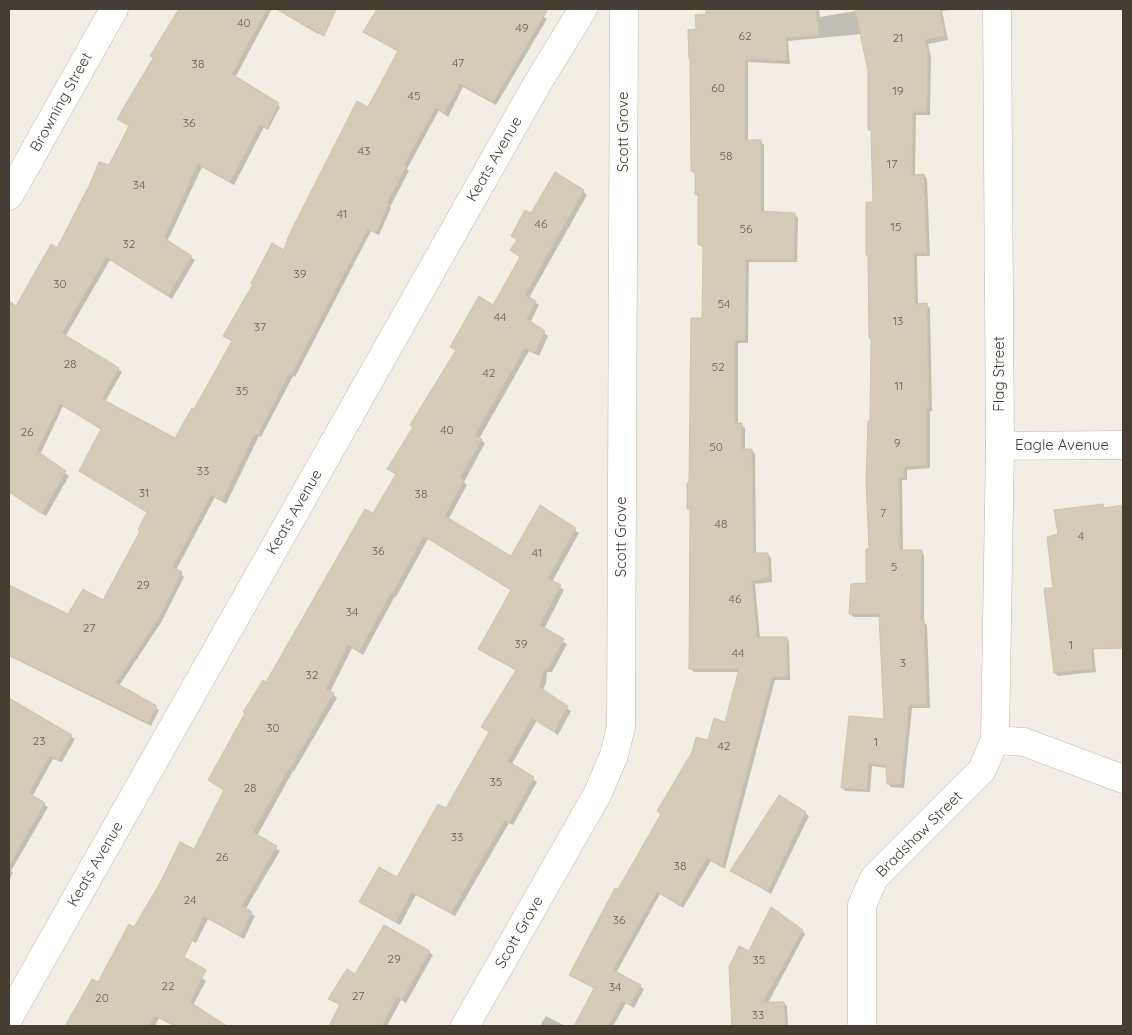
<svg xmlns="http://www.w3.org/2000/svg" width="1132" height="1035" font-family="Quicksand,sans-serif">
	<rect width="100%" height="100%" fill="#f2eee3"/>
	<g fill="#0003">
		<polygon points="182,9 272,9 235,78 280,107 268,130 264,127 234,185 202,167 167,242 195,260 172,299 110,260 65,337 122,372 105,402 175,440 194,411 233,342 224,336 284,251 368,109 399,52 365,31 379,9 531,9 547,19 496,105 463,87 448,117 439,110 407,169 409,171 390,207 391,208 379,235 371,231 295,377 293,376 261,437 259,436 226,504 215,497 176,570 184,577 162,621 119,686 159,710 151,726 9,656 9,640 19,623 9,618 9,592 12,587 68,616 103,602 141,532 148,513 80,471 102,430 63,406 40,455 69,476 46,516 9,492 9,317 58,249 110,167 130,126 154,58 151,56"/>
		<polygon points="276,9 331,9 318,34"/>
		<polygon points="708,9 819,9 820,17 867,9 951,9 951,10 942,11 948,40 928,44 931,57 930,115 916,115 915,176 924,175 927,179 930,256 917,256 918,305 926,304 930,308 932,411 930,411 930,468 907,470 907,480 902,480 903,551 921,551 924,555 924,623 927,625 930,708 912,708 904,788 891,787 888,784 887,768 872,766 870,792 845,791 842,787 885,720 880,617 854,617 850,614 867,584 870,550 872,340 871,338 874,203 872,132 869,129 870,71 862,34 788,41 790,64 748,62 748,141 760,141 764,145 764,212 794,214 798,218 797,262 749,262 748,343 738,343 738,425 741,425 745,428 745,450 752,450 755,454 756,554 768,554 771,558 772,582 755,584 760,638 786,638 789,641 790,680 775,680 725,869 711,861 683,908 660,894 616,973 644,989 634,1008 626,1003 613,1026 575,1026 595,989 571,975 618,891 709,741 726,723 739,672 694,672 690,668 691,511 688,508 703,319 705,248 699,245 700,197 696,194 696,175 692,171 697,31 707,16"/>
		<polygon points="583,191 587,195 529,298 539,305 530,323 548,336 539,356 529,351 479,439 485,443 464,482 467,485 448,520 511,557 540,507 579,533 552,582 564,590 544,629 567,644 552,672 547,672 546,684 542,691 571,711 558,735 537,720 512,764 537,782 513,825 509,823 455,916 416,895 400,925 364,905 360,901 397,878 447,810 490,733 482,727 517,671 483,652 480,648 512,590 428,539 396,597 395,596 363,655 352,648 330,692 337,698 294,771 293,771 257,836 280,851 245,910 255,916 244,939 208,919 196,943 177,934 167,955 206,981 193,1005 216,1022 214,1026 174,1026 159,1018 155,1026 69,1026 135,929 195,850 225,791 209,780 267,684 397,475 389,469 457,351 452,346 494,307 521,258 512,250 532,214"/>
		<polygon points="1102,505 1106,509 1123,506 1123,573 1086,577 1096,672 1058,676 1055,673 1054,589 1060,535"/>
		<polygon points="13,702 75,739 62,762 53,759 32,797 48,807 11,871 13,872 9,881 9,710"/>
		<polygon points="805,813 809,816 771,894 732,871"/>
		<polygon points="802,931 805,934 768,1003 784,1003 787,1006 788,1026 734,1026 730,967 750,953"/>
		<polygon points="429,952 433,955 406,1003 401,1000 387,1026 330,1026 341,1006 330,999 356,975"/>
		<polygon points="546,1016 565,1026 540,1026"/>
	</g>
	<g fill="#d4cbb8" stroke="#cfc3ab">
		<polygon points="179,9 267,9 232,74 279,103 267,129 260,125 230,182 198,164 164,238 192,256 168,296 106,257 62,333 119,368 102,399 175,438 192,408 194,409 232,341 223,336 253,284 251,283 272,243 284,250 289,235 357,101 368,107 398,51 363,32 377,9 548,9 493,102 460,84 444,114 436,108 404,165 406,167 387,203 389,203 376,233 368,229 291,375 289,374 258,435 255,434 222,501 211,495 173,567 182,572 159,618 116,683 157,706 148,723 9,655 9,585 68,614 83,589 103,600 140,531 138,530 147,512 79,471 101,429 60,404 37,451 66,471 42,514 9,492 9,301 16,306 51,244 57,248 90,184 99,162 109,165 129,126 117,119 153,58 150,56"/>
		<polygon points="276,9 336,9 324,36"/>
		<polygon points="706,9 816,9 819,35 786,38 787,61 746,59 745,140 761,140 761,211 795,213 794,260 746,260 745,340 735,340 735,423 742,423 742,449 752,449 754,553 768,553 769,578 752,581 757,637 787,637 787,677 772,677 722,866 707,858 680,905 657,892 613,970 641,985 630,1005 622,1001 608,1026 574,1026 594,988 569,975 615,888 618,889 661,814 657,811 692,752 696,737 708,740 714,718 725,722 739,669 689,669 690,509 687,509 687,483 689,483 691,318 702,318 703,245 698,245 698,194 695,195 695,172 691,171 690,59 689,59 688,30 696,29 695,15 706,14"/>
		<polygon points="855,9 940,9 945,36 925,40 928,53 927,112 913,112 912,175 924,174 927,253 914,253 915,304 927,303 929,408 927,408 927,465 904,467 904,478 899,477 900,550 922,550 921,620 924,620 927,705 909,705 901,785 887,784 886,766 869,763 867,790 841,788 849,716 884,719 879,614 849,614 851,584 866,583 866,549 869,549 866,481 868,421 870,421 871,338 869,338 868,255 866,255 866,202 873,202 871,130 868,130 868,71"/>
		<polygon points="555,172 584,190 525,295 536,301 527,319 545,331 535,353 525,348 475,435 482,439 460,478 464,480 445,516 511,556 540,505 576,528 548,578 561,585 540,625 564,639 548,669 544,669 542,680 539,687 568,706 554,732 532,718 508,761 534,777 509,823 505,820 451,913 412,892 396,922 359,902 379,867 397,877 438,804 446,808 489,732 481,727 516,670 478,649 511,590 424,536 392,594 391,593 359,652 348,645 326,689 334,693 290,769 289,768 253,832 277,846 242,906 252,912 240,936 204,916 184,957 206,970 190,1002 227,1026 176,1026 155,1016 149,1026 65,1026 92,979 98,982 129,924 134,927 160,883 180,842 194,849 224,790 208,780 245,713 243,712 263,680 266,682 365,509 373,513 396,474 387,469 413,427 410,425 456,350 450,347 479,296 493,305 520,257 510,250 517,240 511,236 525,210 531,213"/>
		<polygon points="1103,504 1104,508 1123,505 1123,648 1091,649 1093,669 1054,673 1044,588 1053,588 1047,537 1058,534 1054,510"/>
		<polygon points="9,698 72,735 58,760 50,756 29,793 45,803 9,866"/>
		<polygon points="779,795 806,812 768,891 730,871"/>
		<polygon points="771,907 803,930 763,1002 784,1002 786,1026 732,1026 729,967 739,946 749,951"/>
		<polygon points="384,925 430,951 402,1000 397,997 382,1026 329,1026 340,1004 328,999 347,969 355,974"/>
	</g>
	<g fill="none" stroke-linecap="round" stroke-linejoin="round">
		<g stroke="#beb7a5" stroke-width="29">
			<g id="minor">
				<polyline points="9,196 114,9"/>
				<polyline points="1000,446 1123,445"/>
				<polyline points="995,740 1024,742 1123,779"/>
				<polyline points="9,1017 537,84 583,9"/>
				<polyline points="465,1026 598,793 614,755 621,727 624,9"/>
				<polyline points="862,1026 862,905 874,878 982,770 995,740 1000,446 997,9"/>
			</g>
		</g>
		<use href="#minor" stroke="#fff" stroke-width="28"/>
	</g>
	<g text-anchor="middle" stroke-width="5" stroke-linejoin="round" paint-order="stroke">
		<g font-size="12" fill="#686154">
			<text x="244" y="27">40</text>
			<text x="522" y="32">49</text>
			<text x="745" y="40">62</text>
			<text x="898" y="42">21</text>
			<text x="458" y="67">47</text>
			<text x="198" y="68">38</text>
			<text x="718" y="92">60</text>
			<text x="898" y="95">19</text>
			<text x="414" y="100">45</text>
			<text x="189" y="127">36</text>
			<text x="364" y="155">43</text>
			<text x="726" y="160">58</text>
			<text x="892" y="168">17</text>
			<text x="139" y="189">34</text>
			<text x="342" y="218">41</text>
			<text x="541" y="228">46</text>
			<text x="896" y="231">15</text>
			<text x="746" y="233">56</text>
			<text x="129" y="248">32</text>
			<text x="300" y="278">39</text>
			<text x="60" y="288">30</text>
			<text x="724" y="308">54</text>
			<text x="500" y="321">44</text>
			<text x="898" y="325">13</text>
			<text x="260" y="331">37</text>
			<text x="70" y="368">28</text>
			<text x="718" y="371">52</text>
			<text x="489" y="377">42</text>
			<text x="899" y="390">11</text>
			<text x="242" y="395">35</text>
			<text x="447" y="434">40</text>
			<text x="27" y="436">26</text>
			<text x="897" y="447">9</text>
			<text x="716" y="451">50</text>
			<text x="203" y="475">33</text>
			<text x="144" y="497">31</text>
			<text x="421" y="498">38</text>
			<text x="883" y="517">7</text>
			<text x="721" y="528">48</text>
			<text x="1081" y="540">4</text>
			<text x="378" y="555">36</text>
			<text x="537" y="557">41</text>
			<text x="894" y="571">5</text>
			<text x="143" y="589">29</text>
			<text x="735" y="603">46</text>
			<text x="352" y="616">34</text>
			<text x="89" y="632">27</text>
			<text x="521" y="648">39</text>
			<text x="1071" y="649">1</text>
			<text x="738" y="657">44</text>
			<text x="903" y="667">3</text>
			<text x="312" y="679">32</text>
			<text x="273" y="732">30</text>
			<text x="39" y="745">23</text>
			<text x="876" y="746">1</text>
			<text x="724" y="750">42</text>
			<text x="496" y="786">35</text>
			<text x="250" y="792">28</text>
			<text x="457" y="841">33</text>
			<text x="222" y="861">26</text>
			<text x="680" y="870">38</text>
			<text x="190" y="904">24</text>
			<text x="619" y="924">36</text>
			<text x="394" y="963">29</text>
			<text x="759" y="964">35</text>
			<text x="168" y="990">22</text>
			<text x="615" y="991">34</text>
			<text x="358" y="1000">27</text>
			<text x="102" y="1002">20</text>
			<text x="758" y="1019">33</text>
		</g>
		<g font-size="15" fill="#443e33" stroke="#fff">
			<text transform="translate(61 102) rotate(-61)" y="5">Browning Street</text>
			<text transform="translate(623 132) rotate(-90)" y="5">Scott Grove</text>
			<text transform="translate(494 159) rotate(-60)" y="5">Keats Avenue</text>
			<text transform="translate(999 374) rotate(-90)" y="5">Flag Street</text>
			<text x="1062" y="450">Eagle Avenue</text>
			<text transform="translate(294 512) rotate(-60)" y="5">Keats Avenue</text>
			<text transform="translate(621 537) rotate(-90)" y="5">Scott Grove</text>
			<text transform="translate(919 834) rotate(-45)" y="5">Bradshaw Street</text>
			<text transform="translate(95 864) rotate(-60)" y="5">Keats Avenue</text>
			<text transform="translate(519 932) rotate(-60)" y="5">Scott Grove</text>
		</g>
	</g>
	<rect width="1132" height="1035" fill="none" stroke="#443e33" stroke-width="20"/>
</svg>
